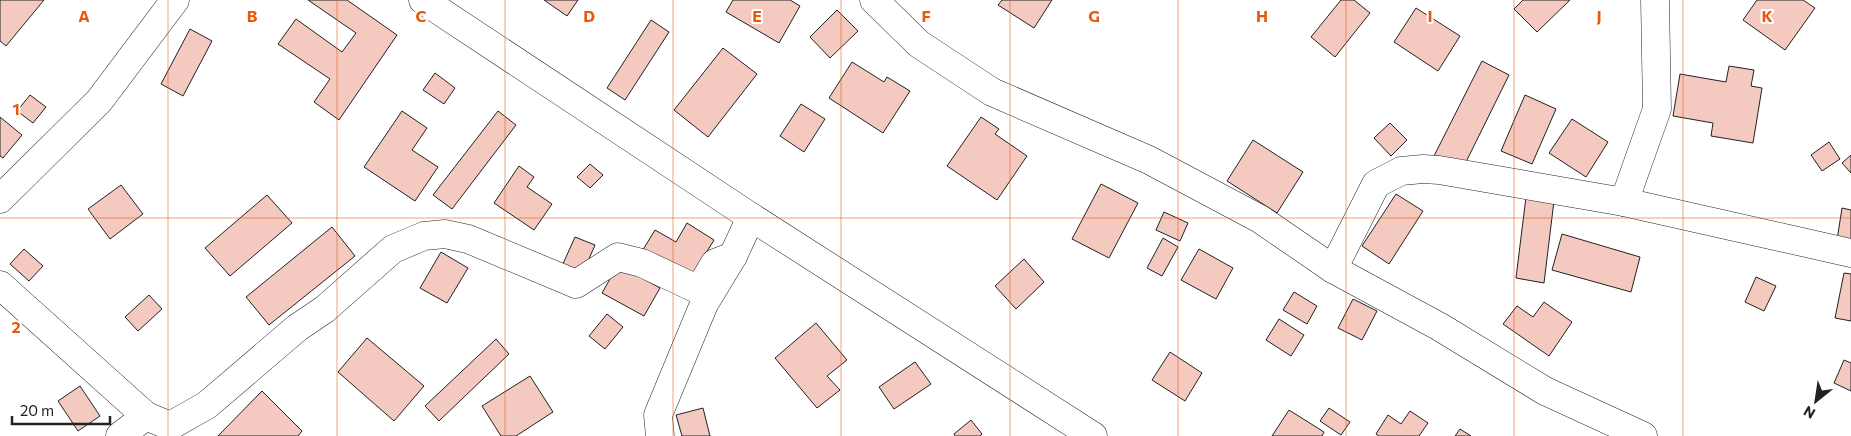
<svg xmlns="http://www.w3.org/2000/svg" width="1851" height="436" font-family="Commissioner,sans-serif">
	<rect width="100%" height="100%" fill="#fff"/>
	<g fill="#f3c9c0" stroke="#222">
		<polygon points="0,0 44,0 6,46 0,41"/>
		<polygon points="308,0 347,0 397,35 339,120 314,102 330,79 278,44 296,19 342,52 356,33"/>
		<polygon points="544,0 578,0 567,16"/>
		<polygon points="733,0 790,0 800,6 779,43 726,12"/>
		<polygon points="1002,0 1052,0 1034,28 998,5"/>
		<polygon points="1341,0 1354,0 1370,13 1335,57 1311,37"/>
		<polygon points="1523,0 1570,0 1537,32 1514,9"/>
		<polygon points="1757,0 1803,0 1815,8 1785,50 1743,20"/>
		<polygon points="1416,8 1460,36 1438,71 1394,42"/>
		<polygon points="837,10 858,31 830,58 810,37"/>
		<polygon points="651,20 669,32 625,100 607,88"/>
		<polygon points="190,29 212,41 183,96 161,84"/>
		<polygon points="723,48 757,74 708,137 674,110"/>
		<polygon points="1482,61 1509,75 1462,170 1434,156"/>
		<polygon points="852,62 884,82 887,77 910,91 883,133 829,98"/>
		<polygon points="1729,66 1754,70 1751,86 1762,88 1753,143 1711,136 1713,123 1673,116 1680,74 1726,82"/>
		<polygon points="435,73 455,88 444,104 423,90"/>
		<polygon points="30,95 46,107 33,123 17,111"/>
		<polygon points="1525,95 1556,109 1532,164 1501,151"/>
		<polygon points="801,104 825,119 804,152 780,136"/>
		<polygon points="402,111 427,128 412,150 438,167 415,201 364,167"/>
		<polygon points="498,111 516,125 452,209 433,195"/>
		<polygon points="0,117 22,135 3,158 0,156"/>
		<polygon points="981,117 999,129 995,134 1027,156 997,200 947,166"/>
		<polygon points="1572,119 1608,142 1586,177 1549,153"/>
		<polygon points="1390,123 1407,140 1391,156 1374,138"/>
		<polygon points="1253,140 1303,172 1277,213 1227,181"/>
		<polygon points="1829,142 1840,159 1822,171 1811,155"/>
		<polygon points="1851,155 1851,173 1842,163"/>
		<polygon points="590,164 603,175 590,188 577,177"/>
		<polygon points="519,166 534,177 527,187 552,204 534,230 494,203"/>
		<polygon points="1101,184 1138,203 1109,258 1072,239"/>
		<polygon points="121,185 143,214 110,239 88,209"/>
		<polygon points="1396,194 1423,211 1389,264 1362,246"/>
		<polygon points="267,195 292,223 230,276 205,248"/>
		<polygon points="1526,197 1554,201 1544,283 1516,278"/>
		<polygon points="1842,208 1851,210 1851,242 1837,240"/>
		<polygon points="1164,212 1188,223 1180,241 1156,230"/>
		<polygon points="687,223 714,240 688,282 641,253 655,230 676,242"/>
		<polygon points="332,227 355,256 269,325 246,297"/>
		<polygon points="1562,234 1640,257 1631,292 1552,270"/>
		<polygon points="575,237 595,245 582,275 562,266"/>
		<polygon points="1163,238 1178,247 1162,276 1147,268"/>
		<polygon points="24,249 43,266 29,281 10,264"/>
		<polygon points="1199,249 1233,268 1216,299 1181,280"/>
		<polygon points="441,252 468,268 447,303 420,288"/>
		<polygon points="1024,259 1044,282 1016,309 995,286"/>
		<polygon points="618,265 660,288 644,316 602,293"/>
		<polygon points="1844,273 1851,274 1851,321 1835,318"/>
		<polygon points="1756,277 1776,286 1764,311 1745,302"/>
		<polygon points="1294,292 1317,306 1307,324 1283,310"/>
		<polygon points="149,295 162,309 138,331 125,317"/>
		<polygon points="1353,299 1377,311 1362,340 1338,328"/>
		<polygon points="1544,302 1572,322 1549,356 1503,324 1517,306 1533,317"/>
		<polygon points="607,314 623,327 605,349 589,336"/>
		<polygon points="1279,319 1304,335 1291,356 1266,340"/>
		<polygon points="816,323 847,360 827,376 840,390 817,408 775,358"/>
		<polygon points="367,338 424,386 394,421 338,372"/>
		<polygon points="496,339 509,354 439,421 425,406"/>
		<polygon points="1170,352 1202,373 1185,401 1152,380"/>
		<polygon points="1844,360 1851,363 1851,391 1834,383"/>
		<polygon points="915,362 931,384 894,409 879,387"/>
		<polygon points="530,376 553,412 516,436 501,436 482,406"/>
		<polygon points="80,386 100,416 78,431 58,401"/>
		<polygon points="262,391 302,431 298,436 218,436"/>
		<polygon points="703,408 710,436 682,436 676,415"/>
		<polygon points="1329,408 1350,422 1341,435 1320,421"/>
		<polygon points="1289,410 1324,432 1322,436 1272,436"/>
		<polygon points="1410,411 1428,423 1419,436 1379,436 1376,434 1388,415 1401,424"/>
		<polygon points="971,420 982,434 980,436 955,436 954,434"/>
		<polygon points="1460,429 1471,436 1455,436"/>
	</g>
	<g fill="none" stroke-linecap="round" stroke-linejoin="round">
		<g stroke="#222" stroke-width="29">
			<g id="minor">
				<polyline points="423,0 751,217 1093,436"/>
				<polyline points="874,0 919,44 992,92 1149,160 1260,219 1333,269 1440,327 1545,391 1643,436"/>
				<polyline points="0,199 99,101 175,0"/>
				<polyline points="1624,202 1657,109 1655,0"/>
				<polyline points="1333,269 1376,184 1401,171 1423,169 1439,170 1624,202 1851,253"/>
				<polyline points="0,285 146,416 170,426 207,405 297,328 325,309 393,249 424,236 445,234 468,239 576,284 618,257 642,263 699,290 715,263 733,256"/>
				<polyline points="120,436 146,416"/>
				<polyline points="660,436 658,415 704,304 733,256 751,217"/>
			</g>
		</g>
		<use href="#minor" stroke="#fff" stroke-width="28"/>
	</g>
	<path fill="none" stroke="#e8590c" stroke-width="1" stroke-opacity="0.55" d="M168,0V436M337,0V436M505,0V436M673,0V436M841,0V436M1010,0V436M1178,0V436M1346,0V436M1514,0V436M1683,0V436M0,218H1851"/>
	<g font-size="16" text-anchor="middle" font-weight="bold" fill="#e8590c" stroke="#fff" stroke-width="4" stroke-linejoin="round" paint-order="stroke">
		<text x="84" y="22">A</text>
		<text x="252" y="22">B</text>
		<text x="421" y="22">C</text>
		<text x="589" y="22">D</text>
		<text x="757" y="22">E</text>
		<text x="926" y="22">F</text>
		<text x="1094" y="22">G</text>
		<text x="1262" y="22">H</text>
		<text x="1430" y="22">I</text>
		<text x="1599" y="22">J</text>
		<text x="1767" y="22">K</text>
		<text x="16" y="115">1</text>
		<text x="16" y="333">2</text>
	</g>
	<g transform="translate(1816 401) rotate(210)" stroke="#ffffff" stroke-width="4" paint-order="stroke">
	<path d="M0-4L9 19L0 12L-9 19Z" fill="#222222"/>
	<text y="-8" font-size="14" font-weight="bold" text-anchor="middle" fill="#222222">N</text>
	</g>
	<path d="M12 416v8h98v-8" fill="none" stroke="#222222" stroke-width="2.5"/>
	<text x="20" y="416" font-size="15" fill="#222222" stroke="#ffffff" stroke-width="4" paint-order="stroke">20 m</text>
</svg>
